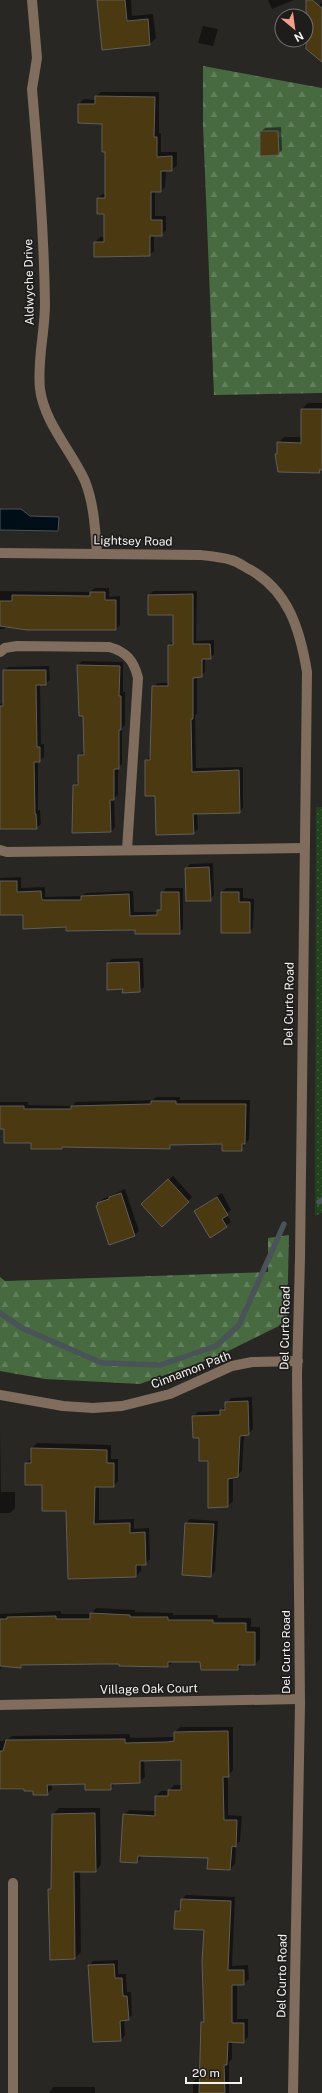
<svg xmlns="http://www.w3.org/2000/svg" width="322" height="2093" font-family="'Public Sans',sans-serif">
	<defs>
		<pattern id="forest-firs" width="22" height="20" patternUnits="userSpaceOnUse"><rect width="22" height="20" fill="#476a41"/><path d="M5 1l3.5 6h-7zM16 11l3.5 6h-7z" fill="#62805d"/></pattern>
		<pattern id="park-dots" width="8" height="8" patternUnits="userSpaceOnUse"><rect width="8" height="8" fill="#22411d"/><path d="M2 2h.1M6 6h.1" fill="none" stroke="#435d3e" stroke-width="1.8" stroke-linecap="round"/></pattern>
	</defs>
	<rect width="100%" height="100%" fill="#282724"/>
	<g fill="url(#forest-firs)">
		<polygon points="203,66 322,88 322,393 214,395 203,125"/>
		<polygon points="289,1235 287,1322 216,1357 140,1384 45,1379 0,1371 0,1277 5,1281 268,1272 268,1238"/>
	</g>
	<polygon fill="url(#park-dots)" points="316,807 322,807 322,1213 315,1216"/>
	<polygon fill="#000f17" stroke="#495358" points="0,509 21,509 30,516 59,517 58,531 0,530"/>
	<g fill="#0007">
		<polygon points="98,0 131,0 132,16 153,14 156,38 150,44"/>
		<polygon points="268,0 294,0 272,9"/>
		<polygon points="322,2 322,61 297,40 306,40 306,19"/>
		<polygon points="203,26 218,29 213,46 198,43"/>
		<polygon points="101,92 159,92 159,133 161,133 161,152 177,152 177,165 172,170 166,170 165,187 161,191 155,191 155,216 166,216 166,230 161,235 154,235 154,251 149,255 95,242 100,237 105,237 105,213 98,198 103,194 106,194 106,151 103,123 79,104 84,99 96,100 96,96"/>
		<polygon points="281,127 282,150 278,154 261,132 265,128"/>
		<polygon points="308,403 322,403 322,469 319,472 278,453 278,443 284,437 302,437 302,409"/>
		<polygon points="95,588 109,588 109,597 120,596 120,625 116,629 7,626 4,629 0,629 0,591 90,592"/>
		<polygon points="153,591 197,591 196,641 214,640 214,654 210,658 205,658 205,672 201,676 197,677 197,714 195,716 196,768 243,767 243,808 239,812 197,813 198,829 193,833 156,795 146,795 146,760 151,756 153,687 158,683 169,683 169,645 174,641 174,614 149,614 149,595"/>
		<polygon points="82,661 123,662 123,692 125,692 125,725 122,728 122,764 118,768 118,795 114,798 115,827 111,832 74,786 78,782 79,755 85,751 84,715 78,665"/>
		<polygon points="49,666 50,680 45,684 40,684 41,744 44,744 44,757 38,761 38,810 40,810 41,824 36,828 0,828 0,705 3,702 4,671 8,667"/>
		<polygon points="213,863 214,895 210,900 186,869 190,864"/>
		<polygon points="21,877 21,888 45,887 45,897 82,896 86,893 133,891 134,912 158,912 162,907 162,893 166,888 183,888 183,929 179,933 67,926 24,914 0,914 0,878"/>
		<polygon points="226,888 243,888 243,898 254,899 253,928 249,932 222,892"/>
		<polygon points="143,958 144,987 139,991 124,988 108,963 112,959"/>
		<polygon points="156,1097 180,1097 180,1100 250,1100 249,1139 241,1150 223,1143 173,1144 169,1148 64,1146 62,1148 32,1142 5,1128 0,1128 0,1102 28,1102 28,1105 72,1106 76,1102 153,1100"/>
		<polygon points="173,1176 192,1197 188,1201 147,1200"/>
		<polygon points="125,1189 139,1231 135,1235 110,1244 98,1203 103,1199"/>
		<polygon points="222,1193 231,1210 226,1214 231,1222 210,1236 195,1211"/>
		<polygon points="252,1397 253,1429 248,1434 244,1435 242,1471 233,1478 233,1501 228,1506 193,1417 198,1412 221,1411 231,1398"/>
		<polygon points="0,1433 1,1492 15,1492 15,1508 10,1513 0,1513"/>
		<polygon points="37,1443 111,1445 111,1459 118,1459 118,1481 113,1486 99,1486 99,1520 134,1519 134,1529 149,1528 150,1559 145,1564 141,1564 141,1571 136,1576 67,1510 26,1463 32,1458 32,1448"/>
		<polygon points="190,1519 218,1521 215,1571 211,1576 186,1523"/>
		<polygon points="96,1608 135,1610 135,1612 173,1613 173,1615 218,1615 218,1618 251,1618 251,1627 260,1627 260,1659 255,1664 243,1664 238,1669 201,1661 174,1661 168,1666 120,1665 120,1663 24,1664 21,1667 4,1665 0,1669 0,1614 61,1611 61,1614 91,1614"/>
		<polygon points="180,1727 233,1727 233,1770 228,1776 228,1815 242,1816 240,1841 236,1845 235,1864 230,1869 209,1857 142,1856 137,1862 124,1815 129,1810 156,1811 156,1796 161,1791 169,1791 174,1785 182,1785 182,1759 144,1760 145,1777 139,1782 115,1783 110,1789 86,1783 52,1784 52,1789 47,1794 34,1790 0,1790 0,1741 7,1740 12,1736 130,1734 130,1738 172,1737 175,1737 175,1732"/>
		<polygon points="59,1808 100,1808 101,1865 95,1871 80,1871 81,1952 75,1958 51,1959 49,1890 52,1886 53,1814"/>
		<polygon points="186,1895 235,1897 232,1966 248,1965 249,1979 244,1984 237,1984 237,2019 248,2019 248,2037 243,2042 232,2041 232,2059 229,2062 229,2093 193,2093 193,2082 198,2077 200,2077 202,2023 205,2020 205,1929 176,1911 181,1906 182,1899"/>
		<polygon points="118,1960 118,1974 126,1974 127,1992 131,1992 132,2015 128,2019 124,2020 125,2035 121,2040 89,1966 93,1961"/>
		<polygon points="53,2087 95,2087 95,2093 49,2093"/>
	</g>
	<g fill="none" stroke-linecap="round" stroke-linejoin="round">
		<g stroke="#495358" stroke-width="5.5">
			<polyline points="319,1202 322,1200"/>
			<polyline points="0,1313 22,1328 102,1363 160,1365 216,1346 239,1325 284,1224"/>
		</g>
	</g>
	<g fill="#4b3911" stroke="#605e5b">
		<polygon points="97,0 125,0 127,21 148,19 150,45 102,50"/>
		<polygon points="306,0 312,0 322,8 322,62 306,49"/>
		<polygon points="95,96 155,97 154,137 157,137 157,157 172,156 172,171 161,171 161,192 151,192 151,220 162,220 162,236 150,236 150,256 94,257 94,242 104,242 104,214 97,214 97,198 105,198 105,152 102,152 102,124 78,123 78,104 95,104"/>
		<polygon points="260,131 278,131 279,155 260,156"/>
		<polygon points="301,409 322,409 322,470 319,470 320,473 278,472 275,454 277,454 277,442 301,443"/>
		<polygon points="90,592 105,592 105,600 116,600 116,630 27,630 0,626 0,601 12,601 12,595 90,596"/>
		<polygon points="193,594 193,644 210,644 211,659 202,659 202,677 193,678 193,719 191,719 192,772 239,770 240,813 193,814 194,834 156,835 155,796 145,796 145,760 150,760 152,686 168,686 168,645 173,645 173,615 148,615 148,595"/>
		<polygon points="77,665 120,666 119,696 121,696 121,730 119,730 119,769 114,769 114,800 110,800 111,832 72,833 73,785 78,785 78,755 84,755 83,716 79,716"/>
		<polygon points="3,670 46,670 46,685 36,685 37,747 40,747 40,762 34,762 35,814 36,814 37,829 0,829 0,706 3,706"/>
		<polygon points="209,867 211,901 186,901 185,868"/>
		<polygon points="0,881 17,881 17,892 41,891 42,900 81,900 81,896 129,894 130,916 157,915 157,910 161,910 161,892 179,892 180,934 135,934 135,930 66,931 66,927 23,929 23,915 0,915"/>
		<polygon points="221,892 239,892 239,902 250,902 250,933 221,933"/>
		<polygon points="139,962 140,992 122,993 123,989 107,990 107,963"/>
		<polygon points="151,1101 176,1101 176,1104 246,1104 245,1144 242,1144 242,1151 222,1151 222,1144 170,1145 170,1149 62,1147 62,1149 31,1149 31,1143 4,1143 4,1129 0,1129 0,1106 24,1106 24,1109 71,1109 71,1106 151,1104"/>
		<polygon points="168,1179 189,1202 162,1227 141,1204"/>
		<polygon points="121,1193 135,1236 109,1245 96,1206 98,1205 97,1203 109,1199 109,1197"/>
		<polygon points="217,1197 228,1215 222,1219 227,1227 210,1238 194,1211"/>
		<polygon points="248,1401 249,1435 240,1436 238,1477 228,1479 228,1507 208,1508 208,1461 199,1461 199,1438 193,1438 192,1416 220,1415 220,1410 225,1410 225,1402"/>
		<polygon points="31,1448 107,1450 107,1463 114,1463 114,1487 95,1487 94,1524 130,1523 130,1533 145,1532 146,1565 136,1565 136,1577 68,1579 66,1511 42,1511 42,1485 25,1485 25,1463 31,1463"/>
		<polygon points="185,1523 214,1524 211,1577 182,1575"/>
		<polygon points="90,1613 130,1615 130,1617 168,1617 168,1620 213,1620 213,1623 246,1623 246,1632 255,1632 255,1665 238,1665 238,1670 201,1670 200,1662 168,1662 168,1667 119,1666 119,1664 101,1664 21,1665 21,1668 0,1666 0,1619 7,1619 7,1617 56,1616 56,1619 90,1619"/>
		<polygon points="228,1731 229,1777 223,1777 224,1820 237,1820 236,1847 232,1846 230,1870 207,1869 208,1858 138,1856 137,1863 120,1862 123,1814 155,1816 155,1796 168,1796 168,1790 181,1790 181,1760 140,1761 140,1783 111,1784 111,1790 85,1790 85,1784 47,1785 48,1795 33,1795 33,1791 24,1791 24,1789 0,1789 0,1751 3,1751 6,1740 125,1739 125,1743 167,1742 174,1741 174,1732"/>
		<polygon points="95,1813 96,1872 74,1872 75,1959 50,1960 48,1889 51,1889 52,1814"/>
		<polygon points="181,1899 231,1901 228,1970 244,1970 244,1985 232,1985 232,2023 244,2023 244,2043 228,2042 227,2065 224,2065 225,2093 199,2093 201,2022 204,2022 202,1961 204,1930 174,1929 175,1911 180,1911"/>
		<polygon points="114,1964 115,1978 122,1978 123,1996 127,1996 129,2020 120,2021 121,2041 93,2042 88,1965"/>
	</g>
	<g fill="none" stroke-linecap="round" stroke-linejoin="round">
		<g stroke="#806d5d" stroke-width="10">
			<path d="M32,0L37,58L32,89C38,160 44,232 45,304C45,332 37,360 40,389C44,422 72,452 85,481C94,504 95,528 97,553"/>
			<path d="M0,652L5,648L17,646L109,647C127,652 134,661 138,678L127,850"/>
			<polyline points="0,850 7,852 304,848"/>
			<polyline points="0,1395 63,1406 93,1408 122,1406 170,1394 232,1366 252,1362 298,1361"/>
			<polyline points="0,1705 299,1699"/>
			<polyline points="13,1883 13,2093"/>
		</g>
		<path stroke="#806d5d" stroke-width="10" d="M0,553L200,555C210,556 221,557 231,560C236,561 242,565 247,568C288,589 300,629 307,672L300,1258L297,1375L300,1704L293,2093"/>
	</g>
	<g text-anchor="middle" stroke-width="3.5" stroke-linejoin="round" paint-order="stroke">
		<g font-size="12" fill="#f3f2f0" stroke="#1f1d1b">
			<text transform="translate(29 282) rotate(-91)" y="4">Aldwyche Drive</text>
			<text transform="translate(133 541) rotate(1)" y="4">Lightsey Road</text>
			<text transform="translate(289 1004) rotate(-89)" y="4">Del Curto Road</text>
			<text transform="translate(285 1328) rotate(-89)" y="4">Del Curto Road</text>
			<text transform="translate(191 1370) rotate(-21)" y="4">Cinnamon Path</text>
			<text transform="translate(286 1652) rotate(-90)" y="4">Del Curto Road</text>
			<text transform="translate(149 1689) rotate(-1)" y="4">Village Oak Court</text>
			<text transform="translate(282 1976) rotate(-89)" y="4">Del Curto Road</text>
		</g>
	</g>
	<g transform="translate(294 28) rotate(151)"><circle r="19" fill="#1f1d1b" stroke="#747270"/>
	<path d="M0-3L7 15L0 10L-7 15Z" fill="#f59d8d"/>
	<text y="-6" font-size="11" font-weight="bold" text-anchor="middle" fill="#f3f2f0">N</text>
	</g>
	<path d="M186 2077v6h55v-6" fill="none" stroke="#f3f2f0" stroke-width="2"/>
	<text x="192" y="2077" font-size="12" fill="#f3f2f0" stroke="#1f1d1b" stroke-width="3" paint-order="stroke">20 m</text>
</svg>
